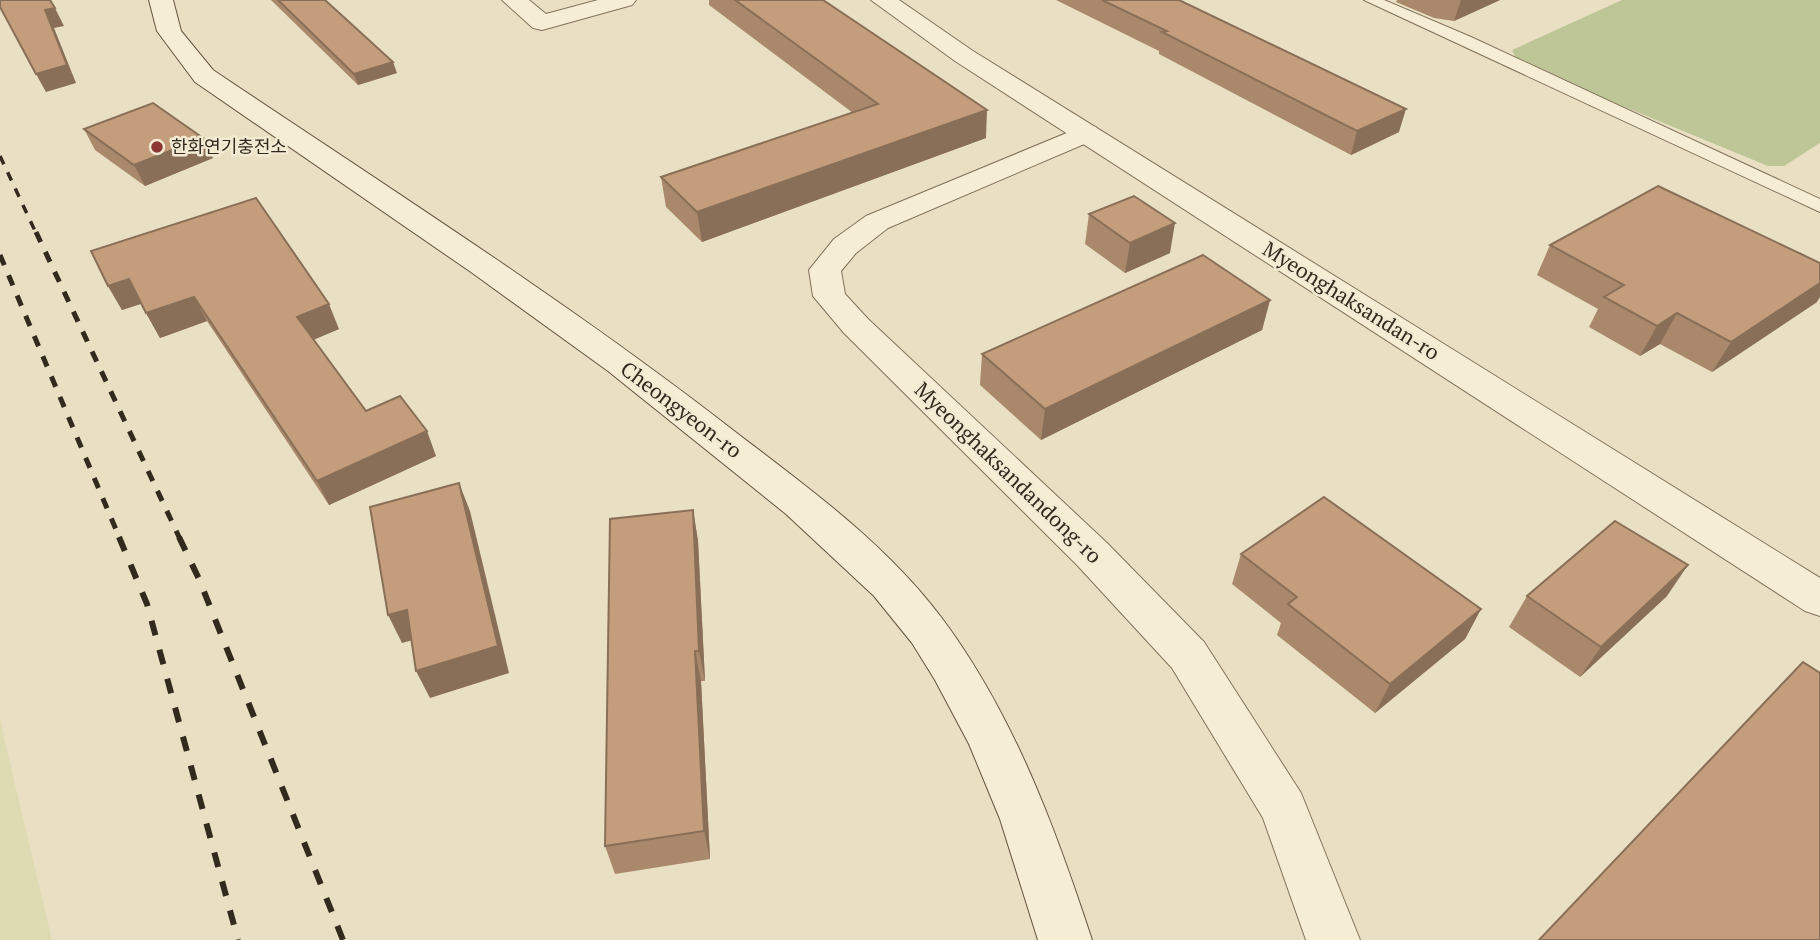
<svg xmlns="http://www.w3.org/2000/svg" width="1820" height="940" font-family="'PT Serif','Noto Sans KR',serif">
	<rect width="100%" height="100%" fill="#e9e0c3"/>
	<polygon fill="#dedab1" points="0,717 4,738 52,940 0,940"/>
	<polygon fill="#bec698" points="1622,0 1820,0 1820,143 1784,166 1768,166 1518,63 1512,50"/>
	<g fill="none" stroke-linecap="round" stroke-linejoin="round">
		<g stroke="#82725c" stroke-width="2">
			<polygon id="service" points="1364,0 1384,0 1471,37 1820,199 1820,212"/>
		</g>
		<g stroke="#82725c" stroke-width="2">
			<g id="minor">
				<polygon points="502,0 529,0 546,14 598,0 636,0 632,5 542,30 533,28"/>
				<polygon points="1086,125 1096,127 1100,133 1096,139 888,228 856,253 841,271 845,294 868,319 1107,543 1204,642 1301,793 1360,940 1306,940 1263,818 1172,668 1077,565 844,333 813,296 809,270 834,239 866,216"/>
			</g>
		</g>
		<g stroke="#82725c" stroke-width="2">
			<polygon id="tertiary" points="871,0 899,0 973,51 1820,578 1820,616 1805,611 955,61"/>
		</g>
		<g stroke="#64533f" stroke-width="2">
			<path id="secondary" d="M149,0H173L181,31L213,70C390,189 570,303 738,434C810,489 886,544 941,617C1013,713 1055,827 1092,940H1038L1000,819L969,744L935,680L912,643L874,596L786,514L608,371L471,272L195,82L157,31Z"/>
		</g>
		<use href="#service" fill="#f5eed5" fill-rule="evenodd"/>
		<use href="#minor" fill="#f5eed5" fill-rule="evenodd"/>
		<use href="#tertiary" fill="#f5eed5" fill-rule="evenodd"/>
		<use href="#secondary" fill="#f5eed5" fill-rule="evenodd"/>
		<polyline stroke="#332a1e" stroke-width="3.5" stroke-dasharray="9 9" stroke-linecap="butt" points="0,156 36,233"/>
		<g stroke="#332a1e" stroke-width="5" stroke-dasharray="11 11" stroke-linecap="butt">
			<polyline points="36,232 180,539"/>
			<polyline points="0,255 120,539"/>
		</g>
		<g stroke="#332a1e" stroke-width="6" stroke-dasharray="15 15" stroke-linecap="butt">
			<polyline points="119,537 147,604 238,940"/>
			<polyline points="179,537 199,579 343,940"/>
		</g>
	</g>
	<g fill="#a9886b">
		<polygon points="271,0 325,0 397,73 358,85"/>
		<polygon points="709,0 823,0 986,138 702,242 666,207 661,177 853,113 709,5"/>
		<polygon points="1056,0 1179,0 1399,132 1351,155 1159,54 1159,51"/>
		<polygon points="1397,0 1500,0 1454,21 1434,18 1396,2"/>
		<polygon points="84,129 213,158 145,186 95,150"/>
		<polygon points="1089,214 1170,253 1125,273 1085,244"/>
		<polygon points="1550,245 1817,302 1712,372 1660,344 1640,356 1589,327 1598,309 1537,275"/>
		<polygon points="91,251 339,329 313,340 366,411 436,456 329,505 207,321 160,338 141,304 122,310 108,286"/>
		<polygon points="1270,300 1262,330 1041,440 980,385 982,354"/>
		<polygon points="693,510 698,541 705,681 701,681 710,859 615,874 605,846"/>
		<polygon points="1241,554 1481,609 1465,639 1375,713 1277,635 1281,623 1232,584"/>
		<polygon points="1527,596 1667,596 1580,677 1509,627"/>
	</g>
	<g fill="#896f57">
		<polygon points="1461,0 1500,0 1454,21"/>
		<polygon points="55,8 64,26 54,28 76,83 46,92 36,74 45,10"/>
		<polygon points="393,62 397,73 358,85 354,74"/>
		<polygon points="1406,109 1399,132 1351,155 1357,131"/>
		<polygon points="987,110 986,138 702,242 697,212"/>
		<polygon points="203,138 213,158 145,186 134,165"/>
		<polygon points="1175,223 1170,253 1125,273 1130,243"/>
		<polygon points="129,279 143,303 122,310 108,286"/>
		<polygon points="1820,283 1820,297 1817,302 1712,372 1731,342"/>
		<polygon points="194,297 207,321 160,338 146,313"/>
		<polygon points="1270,300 1262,330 1041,440 1045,409"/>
		<polygon points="329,304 339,329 308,342 297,317"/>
		<polygon points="1677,313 1660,344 1640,356 1657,326"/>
		<polygon points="427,431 436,456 329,505 317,481"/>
		<polygon points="459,483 470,511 509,673 430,698 416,671"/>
		<polygon points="693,510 698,541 705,681 699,651"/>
		<polygon points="1688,565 1667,596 1580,677 1601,647"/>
		<polygon points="1481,609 1465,639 1375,713 1390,684"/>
		<polygon points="407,610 420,638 402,643 388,615"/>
		<polygon points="695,651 701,681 710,859 704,831"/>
	</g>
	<g fill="#c49e7c" stroke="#896f57" stroke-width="2">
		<polygon points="0,0 50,0 55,8 45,10 67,65 36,74 0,7"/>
		<polygon points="278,0 325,0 393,62 354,74"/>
		<polygon points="735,0 823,0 987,110 697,212 661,177 878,104"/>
		<polygon points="1102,0 1179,0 1406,109 1357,131 1162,32 1167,31"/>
		<polygon points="153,103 203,138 134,165 84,129"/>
		<polygon points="1658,186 1820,263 1820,283 1731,342 1677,313 1657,326 1604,297 1624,285 1550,245"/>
		<polygon points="1134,196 1175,223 1130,243 1089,214"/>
		<polygon points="256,198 329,304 297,317 366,411 400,396 427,431 317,481 194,297 146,313 129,279 108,286 91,251"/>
		<polygon points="1203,255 1270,300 1045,409 982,354"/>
		<polygon points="459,483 498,646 416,671 407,610 388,615 370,507"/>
		<polygon points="1324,497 1481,609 1390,684 1288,604 1297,597 1241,554"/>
		<polygon points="693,510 699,651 695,651 704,831 605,846 610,519"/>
		<polygon points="1615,521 1688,565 1601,647 1527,596"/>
		<polygon points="1803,662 1820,673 1820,940 1539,940"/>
	</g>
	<circle fill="#8b3631" stroke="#f2ead2" stroke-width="2.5" cx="157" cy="147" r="7"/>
	<g text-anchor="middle" stroke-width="5" stroke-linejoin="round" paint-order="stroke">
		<g font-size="18" fill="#332a1e" stroke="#f2ead2" text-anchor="start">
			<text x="171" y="153">한화연기충전소</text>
		</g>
		<g font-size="21" fill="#332a1e" stroke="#f2ead2">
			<text transform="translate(1351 301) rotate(32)" y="7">Myeonghaksandan-ro</text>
			<text transform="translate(681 410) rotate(37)" y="7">Cheongyeon-ro</text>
			<text transform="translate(1008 473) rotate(44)" y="7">Myeonghaksandandong-ro</text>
		</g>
	</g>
</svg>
